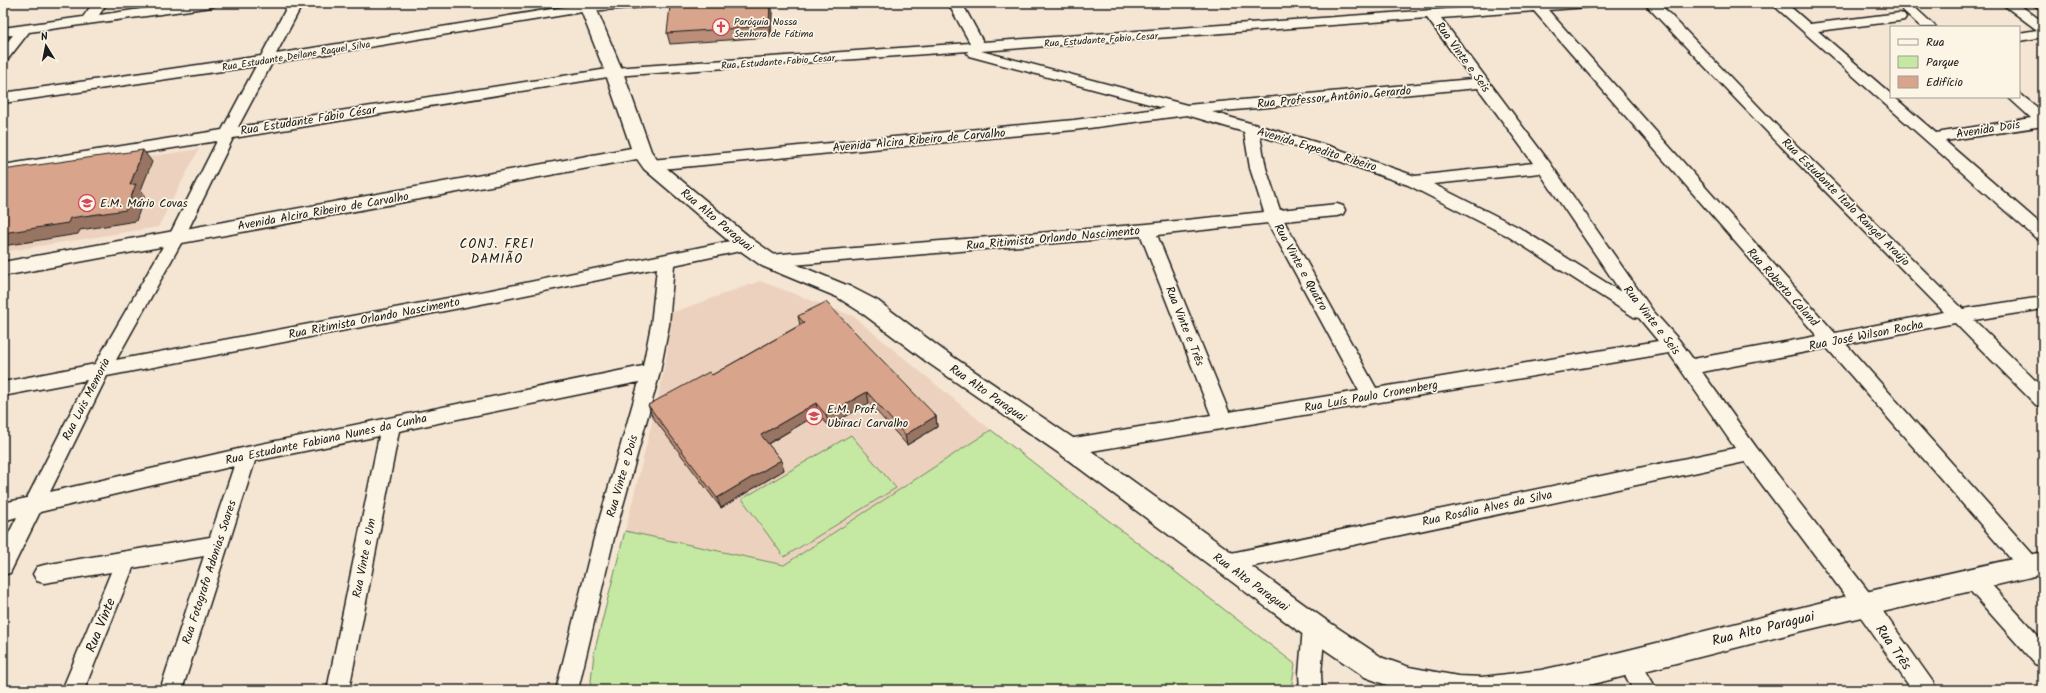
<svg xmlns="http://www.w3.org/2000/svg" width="2046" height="693" font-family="Kalam,sans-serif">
	<rect width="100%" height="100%" fill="#f5e5d3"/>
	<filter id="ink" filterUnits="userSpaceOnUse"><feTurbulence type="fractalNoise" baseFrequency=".025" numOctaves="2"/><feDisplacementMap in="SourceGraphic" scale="8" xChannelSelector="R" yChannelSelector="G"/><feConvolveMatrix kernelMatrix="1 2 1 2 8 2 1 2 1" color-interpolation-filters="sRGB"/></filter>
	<g filter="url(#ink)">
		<g fill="#ecd2be">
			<polygon points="199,149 158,227 3,252 3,179"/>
			<polygon points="760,281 853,316 991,430 784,565 625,531 657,402 667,354 668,314"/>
		</g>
		<g fill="#c5e8a2" stroke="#70825f">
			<polygon points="139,3 182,3 134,10"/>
			<polygon points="991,430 1295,664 1291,690 590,690 594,653 625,531 784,565"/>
			<polygon points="851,435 896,488 784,557 742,499"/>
		</g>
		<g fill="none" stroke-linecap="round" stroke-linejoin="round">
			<g stroke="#1c1c1c" stroke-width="3">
				<g id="street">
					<polygon points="93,3 107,3 99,15 183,3 219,3 212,7 29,32 8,59 3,60 3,47 13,35 3,36 3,28 83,17"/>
					<path d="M289,3H303L276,54L588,3H652L645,7L588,11L272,63L238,127L614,68L970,43L948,3H962L983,42L1531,3H1595L1588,7L1548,10L1835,333L1944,312L1773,138L1644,3H1659L1783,132L1963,309L2043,297V309L1974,320L2043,388V407L2036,405L1955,323L1846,344L2037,559L2040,566L2037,573L2030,575L2023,573L1827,348L1702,372L1756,447L1872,596L1933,682L1936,690H1912L1856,610L1745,462L1226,572L1219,570L1216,563L1219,556L1226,554L1735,448L1669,353L1068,455L1061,453L1058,447L1061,441L1068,439L1211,415L1141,236L769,267L763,265L761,261L763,257L769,255L1147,224L1264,212L1250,168L1244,132L1187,115L1074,130L651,170L645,169L643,165L645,161L651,160L1074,120L1164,108L969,56L967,53L968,51L614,76L233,138L185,236L116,360L491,290L745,238L751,240L753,244L751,248L745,250L674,265L669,325L660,372L614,538L578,690H556L594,538L639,382L399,431L349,690H327L379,436L255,461L182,690H160L204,556L133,568L84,690H62L111,572L44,583L37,581L33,574L37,567L44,565L210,537L234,466L40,512L10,573L3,575V545L17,517L3,521V503L27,498L87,380L3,396V382L95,364L169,236L217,141L3,175V165L222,130L256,66L3,103V93L261,56ZM1534,11L1817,336L1693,359L1679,340L1653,311L1550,163L1441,18ZM1427,18L1472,79L1187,105L981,51ZM1478,88L1533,163L1415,176L1329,146L1212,112ZM1260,136L1319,154L1408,185L1506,235L1634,317L1639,318L1658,341L1376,388L1284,221L1337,216L1343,214L1345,210L1343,206L1337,204L1280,210L1266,168ZM1540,173L1621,292L1518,227L1433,184ZM1268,223L1359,391L1229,412L1157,235ZM657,268L651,325L643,366L247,447L50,492L107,376L491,302Z"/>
					<polygon points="1771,3 1786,3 1810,24 1899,13 1904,14 1906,17 1904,20 1899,21 1818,31 1891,94 1891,97 1894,97 1936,133 2031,118 2008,97 2019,97 2019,93 2043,112 2043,126 1945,141 2043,226 2043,241 2037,239"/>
					<polygon points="1895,3 1910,3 1936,27 1921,27"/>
					<polygon points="2001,3 2017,3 2043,22 2043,37 2019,41 2019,33 2037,30"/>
					<polygon points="1972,569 1979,571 2043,641 2043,667 2035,664 1965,585 1961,578 1965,571"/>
					<polygon points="1314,617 1322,620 1325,627 1321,674 1322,690 1300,690 1299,674 1303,627 1306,620"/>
					<polygon points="1629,652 1637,655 1657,690 1633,690 1618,662 1621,655"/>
				</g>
			</g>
			<g stroke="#1c1c1c" stroke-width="3">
				<g id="secondary">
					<polygon points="578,3 594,3 623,72 651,151 658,161 752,239 776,256 851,287 878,301 943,350 1076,440 1323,618 1383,658 1409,667 1458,676 1482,677 1541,670 1600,657 1839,598 2043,552 2043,574 1798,632 1570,690 1400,690 1365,677 1305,636 1060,454 927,362 862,313 837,297 762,266 738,249 644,169 637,159 3,276 3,262 631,148 605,72"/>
					<polygon points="2033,3 2043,3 2043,9 2035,6"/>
				</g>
			</g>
			<use href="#street" fill="#fcf5e5" fill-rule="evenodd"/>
			<use href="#secondary" fill="#fcf5e5" fill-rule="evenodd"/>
		</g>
		<g fill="#ba8e78" stroke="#1c1c1c">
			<polygon points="720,3 771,3 772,11 771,37 670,44 667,33"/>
			<polygon points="798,316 936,416 937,427 907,445 869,403 829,426 818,414 768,444 781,460 784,470 721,508 652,416 648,405 712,375 800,325"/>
		</g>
		<g fill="#977462" stroke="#1c1c1c">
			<polygon points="770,3 771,3 772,11 771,37 769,26"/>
			<polygon points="143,150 152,162 141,190 145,195 136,221 80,230 78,234 3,246 3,233 70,218 130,185"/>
			<polygon points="867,392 869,403 829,426 826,415"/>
			<polygon points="816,403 818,414 764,446 761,435"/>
			<polygon points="936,416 937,427 907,445 905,435"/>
			<polygon points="781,460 784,470 721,508 717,498"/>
		</g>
		<g fill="#d8a58c" stroke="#1c1c1c">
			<polygon points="720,3 770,3 769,26 667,33 670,6"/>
			<polygon points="143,150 130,185 136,184 126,210 70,218 68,223 3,233 3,195 6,190 3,190 3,170"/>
			<polygon points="826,302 936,416 905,435 867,392 826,415 816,403 761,435 781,460 717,498 648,405 709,372 712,375 804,323 798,316"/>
		</g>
	</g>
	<defs>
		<g id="church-ring" transform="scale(0.9)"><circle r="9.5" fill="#fcf5e5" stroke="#d1495b" stroke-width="1.5"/><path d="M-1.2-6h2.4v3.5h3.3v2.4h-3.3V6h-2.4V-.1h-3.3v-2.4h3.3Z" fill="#d1495b"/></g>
		<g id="school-ring" transform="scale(0.9)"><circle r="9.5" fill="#fcf5e5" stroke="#d1495b" stroke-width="1.5"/><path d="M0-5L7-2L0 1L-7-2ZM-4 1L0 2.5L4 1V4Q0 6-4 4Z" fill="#d1495b"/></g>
	</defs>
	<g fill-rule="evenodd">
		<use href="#church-ring" x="721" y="27"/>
		<use href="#school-ring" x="87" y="203"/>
		<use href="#school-ring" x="814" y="416"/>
	</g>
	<g text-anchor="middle" stroke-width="3.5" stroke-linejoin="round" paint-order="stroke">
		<g font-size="10" fill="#1c1c1c" stroke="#fcf5e5" text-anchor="start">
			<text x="734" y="25">Paróquia Nossa<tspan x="734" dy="12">Senhora de Fátima</tspan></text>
		</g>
		<g font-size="10" fill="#1c1c1c" stroke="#fcf5e5">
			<text transform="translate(1101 39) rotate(-4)" y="4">Rua Estudante Fabio Cesar</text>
			<text transform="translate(296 55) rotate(-9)" y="4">Rua Estudante Deilane Raquel Silva</text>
			<text transform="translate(778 61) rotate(-4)" y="4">Rua Estudante Fabio Cesar</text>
		</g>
		<g font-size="12" fill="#1c1c1c" stroke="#fcf5e5">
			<text transform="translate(1463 57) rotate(54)" y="4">Rua Vinte e Seis</text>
			<text transform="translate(1334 97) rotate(-5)" y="4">Rua Professor Antônio Gerardo</text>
			<text transform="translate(308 120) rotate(-9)" y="4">Rua Estudante Fábio César</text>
			<text transform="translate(1988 129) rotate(-9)" y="4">Avenida Dois</text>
			<text transform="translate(919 140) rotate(-5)" y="4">Avenida Alcira Ribeiro de Carvalho</text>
			<text transform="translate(1317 149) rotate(17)" y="4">Avenida Expedito Ribeiro</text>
			<text transform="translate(1846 202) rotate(45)" y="4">Rua Estudante Italo Rangel Araújo</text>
			<text transform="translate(323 211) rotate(-10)" y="4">Avenida Alcira Ribeiro de Carvalho</text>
			<text transform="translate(717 220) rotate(40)" y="4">Rua Alto Paraguai</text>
			<text transform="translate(1053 238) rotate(-5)" y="4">Rua Ritimista Orlando Nascimento</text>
			<text transform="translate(1301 267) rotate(61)" y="4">Rua Vinte e Quatro</text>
			<text transform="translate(1783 287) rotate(48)" y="4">Rua Roberto Caland</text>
			<text transform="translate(374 318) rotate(-11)" y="4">Rua Ritimista Orlando Nascimento</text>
			<text transform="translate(1652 320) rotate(52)" y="4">Rua Vinte e Seis</text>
			<text transform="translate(1185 326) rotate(68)" y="4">Rua Vinte e Três</text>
			<text transform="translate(1866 335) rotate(-11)" y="4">Rua José Wilson Rocha</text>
			<text transform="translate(988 393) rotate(35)" y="4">Rua Alto Paraguai</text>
			<text transform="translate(1371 396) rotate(-10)" y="4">Rua Luís Paulo Cronenberg</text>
			<text transform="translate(86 399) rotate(-63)" y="4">Rua Luis Memoria</text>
			<text transform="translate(326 439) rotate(-12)" y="4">Rua Estudante Fabiana Nunes da Cunha</text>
			<text transform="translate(622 476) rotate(-74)" y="4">Rua Vinte e Dois</text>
			<text transform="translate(1487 508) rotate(-12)" y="4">Rua Rosália Alves da Silva</text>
			<text transform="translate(364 558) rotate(-79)" y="4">Rua Vinte e Um</text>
			<text transform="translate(209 572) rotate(-72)" y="4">Rua Fotografo Adonias Soares</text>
			<text transform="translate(1251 582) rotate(36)" y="4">Rua Alto Paraguai</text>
		</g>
		<g font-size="12" fill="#1c1c1c" stroke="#fcf5e5" text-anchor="start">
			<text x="100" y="207">E.M. Mário Covas</text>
			<text x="827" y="413">E.M. Prof.<tspan x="827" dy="14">Ubiraci Carvalho</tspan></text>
		</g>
		<g font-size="13" letter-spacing="1" fill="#1c1c1c" stroke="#fcf5e5">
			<text x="497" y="248">CONJ. FREI<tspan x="497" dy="15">DAMIÃO</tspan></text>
		</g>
		<g font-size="14" fill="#1c1c1c" stroke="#fcf5e5">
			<text transform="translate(100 625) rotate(-68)" y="5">Rua Vinte</text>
			<text transform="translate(1763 628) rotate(-14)" y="5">Rua Alto Paraguai</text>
			<text transform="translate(1894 647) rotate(55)" y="5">Rua Três</text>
		</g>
	</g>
	<rect width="2046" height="693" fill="none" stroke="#fcf5e5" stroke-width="16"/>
	<rect x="8" y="8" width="2030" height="677" fill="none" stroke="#1c1c1c" stroke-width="1.5" filter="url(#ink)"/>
	<rect x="1890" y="26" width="130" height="72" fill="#fcf5e5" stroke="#a29e95"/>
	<rect x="1898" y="39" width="20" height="6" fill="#fcf5e5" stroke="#a29e95"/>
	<text x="1926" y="46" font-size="12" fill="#1c1c1c">Rua</text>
	<rect x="1898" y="56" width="20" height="12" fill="#c5e8a2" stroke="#a29e95"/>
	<text x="1926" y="66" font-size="12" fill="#1c1c1c">Parque</text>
	<rect x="1898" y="76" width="20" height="12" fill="#d8a58c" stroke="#a29e95"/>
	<text x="1926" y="86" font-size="12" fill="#1c1c1c">Edifício</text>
	<g transform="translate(46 46) rotate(350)" stroke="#fcf5e5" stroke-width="3" paint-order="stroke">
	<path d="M0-3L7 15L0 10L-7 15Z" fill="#1c1c1c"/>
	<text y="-6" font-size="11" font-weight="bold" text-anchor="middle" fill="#1c1c1c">N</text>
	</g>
</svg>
